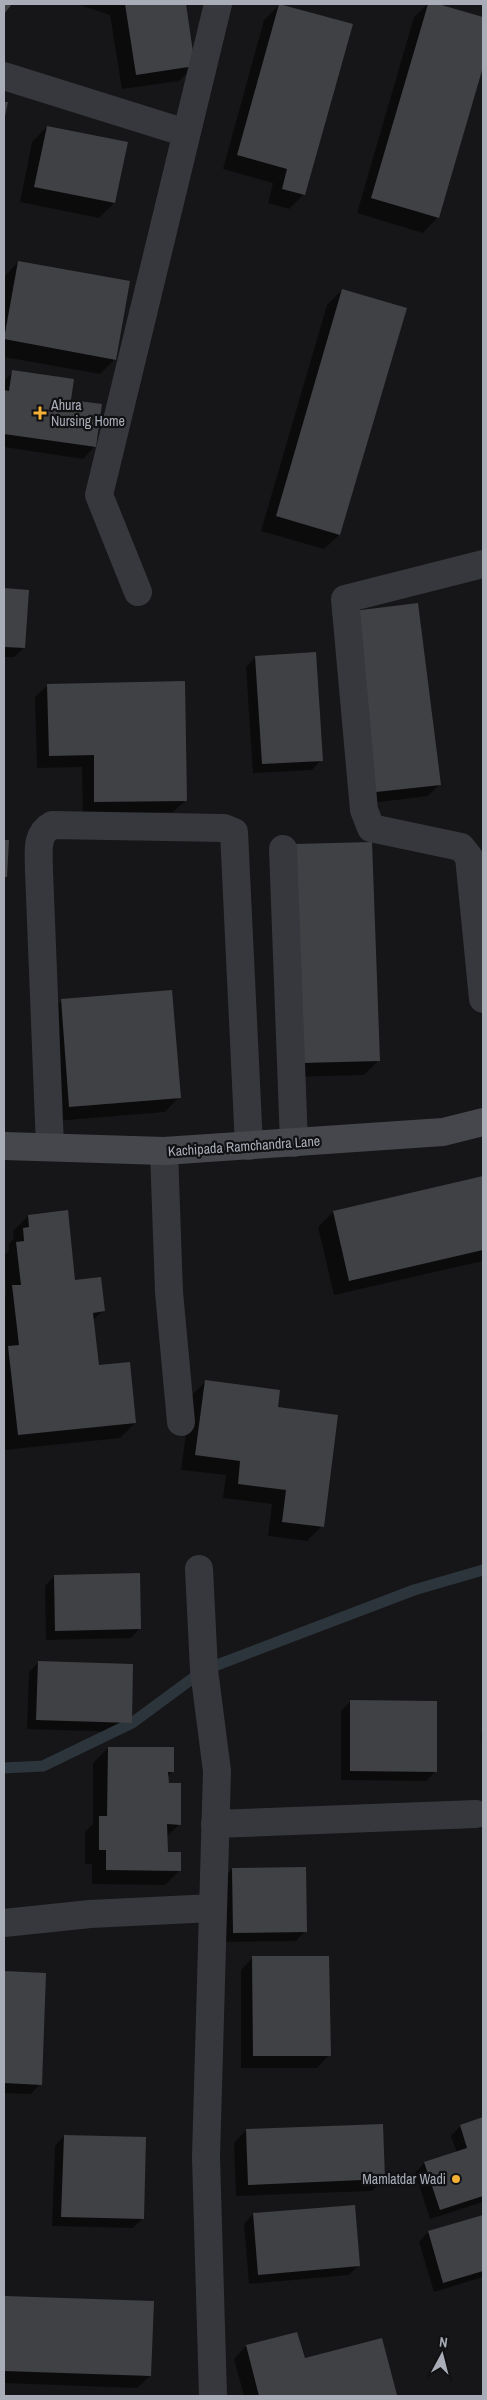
<svg xmlns="http://www.w3.org/2000/svg" width="487" height="2400" font-family="'Archivo Narrow',sans-serif">
	<rect width="100%" height="100%" fill="#161618"/>
	<g fill="#0007">
		<polygon points="77,4 184,4 194,66 179,81 122,89 110,15"/>
		<polygon points="428,4 483,18 483,62 437,218 423,233 357,213 414,17"/>
		<polygon points="279,5 304,194 289,209 268,203 273,183 223,169 264,20"/>
		<polygon points="47,127 114,203 99,218 20,202 32,142"/>
		<polygon points="18,262 115,359 100,374 4,357 4,277"/>
		<polygon points="342,290 339,535 324,549 261,531 327,305"/>
		<polygon points="13,372 70,401 95,446 83,459 4,447 4,381"/>
		<polygon points="4,590 27,591 24,648 14,657 4,657"/>
		<polygon points="342,625 440,784 428,796 364,804"/>
		<polygon points="256,657 321,760 312,770 253,773 246,667"/>
		<polygon points="48,685 186,800 173,812 83,814 82,767 37,768 35,697"/>
		<polygon points="280,861 379,1060 364,1075 288,1077"/>
		<polygon points="62,1000 179,1097 165,1112 55,1121 47,1015"/>
		<polygon points="483,1178 483,1261 334,1295 318,1227 333,1212"/>
		<polygon points="28,1216 74,1282 103,1311 92,1321 97,1367 135,1423 120,1438 4,1450 4,1296 6,1294 4,1256 9,1250 9,1244 14,1238 13,1231"/>
		<polygon points="206,1381 276,1408 322,1526 307,1541 268,1536 272,1504 223,1498 226,1475 181,1470 191,1396"/>
		<polygon points="54,1576 140,1628 131,1638 46,1640 45,1586"/>
		<polygon points="39,1662 130,1723 121,1732 27,1729 29,1672"/>
		<polygon points="351,1701 436,1771 426,1781 341,1780 341,1711"/>
		<polygon points="483,1733 483,1756 481,1735"/>
		<polygon points="108,1748 173,1771 167,1777 180,1824 166,1837 166,1853 180,1870 165,1885 92,1884 92,1864 85,1864 85,1832 93,1824 93,1763"/>
		<polygon points="232,1869 305,1931 296,1941 224,1942 223,1879"/>
		<polygon points="253,1957 329,2055 317,2068 241,2068 241,1970"/>
		<polygon points="4,1973 44,1974 40,2084 31,2094 4,2093"/>
		<polygon points="483,2119 483,2202 430,2219 415,2173 424,2163 457,2153 451,2136 460,2126"/>
		<polygon points="246,2130 384,2179 372,2191 236,2196 234,2143"/>
		<polygon points="64,2136 142,2219 133,2228 52,2226 55,2146"/>
		<polygon points="253,2214 359,2265 349,2275 249,2284 244,2224"/>
		<polygon points="483,2216 483,2277 434,2292 419,2242 428,2232"/>
		<polygon points="6,2297 150,2376 137,2388 4,2383 4,2299"/>
		<polygon points="246,2346 304,2359 396,2395 244,2396 234,2359"/>
	</g>
	<g fill="none" stroke-linecap="round" stroke-linejoin="round">
		<polyline stroke="#2c353c" stroke-width="11" points="4,1768 43,1766 132,1723 204,1670 414,1590 483,1570"/>
	</g>
	<g fill="#404145">
		<polygon points="4,4 12,4 4,14"/>
		<polygon points="125,4 186,4 195,66 136,75"/>
		<polygon points="279,4 353,24 305,195 282,189 287,169 237,155"/>
		<polygon points="428,4 438,4 483,17 483,67 439,218 371,198"/>
		<polygon points="4,102 8,102 5,116 4,116"/>
		<polygon points="47,126 128,142 115,203 34,187"/>
		<polygon points="18,261 130,281 116,360 4,339"/>
		<polygon points="342,289 407,308 340,535 276,516"/>
		<polygon points="12,370 74,379 71,400 102,404 96,447 4,434 4,390 9,391"/>
		<polygon points="4,588 29,590 25,648 4,647"/>
		<polygon points="418,603 441,785 376,792 353,611"/>
		<polygon points="316,652 323,761 262,764 255,656"/>
		<polygon points="185,681 187,801 94,802 94,755 49,756 47,684"/>
		<polygon points="4,840 9,840 7,877 4,877"/>
		<polygon points="372,842 380,1061 302,1063 294,844"/>
		<polygon points="172,990 181,1098 69,1107 61,999"/>
		<polygon points="483,1176 483,1250 349,1281 333,1211"/>
		<polygon points="68,1210 75,1280 101,1277 105,1311 93,1313 99,1365 130,1362 136,1423 18,1435 8,1346 19,1345 12,1285 21,1285 16,1242 24,1241 23,1228 29,1227 28,1215"/>
		<polygon points="205,1380 280,1390 278,1407 338,1415 324,1527 282,1522 286,1490 238,1484 240,1461 195,1455"/>
		<polygon points="140,1573 141,1629 55,1631 54,1575"/>
		<polygon points="38,1661 133,1664 132,1723 36,1720"/>
		<polygon points="350,1700 437,1701 437,1772 350,1771"/>
		<polygon points="108,1747 174,1747 174,1772 168,1772 169,1783 181,1783 181,1825 167,1824 168,1852 181,1852 181,1871 106,1870 106,1850 99,1850 99,1816 107,1816"/>
		<polygon points="306,1867 307,1932 233,1933 232,1868"/>
		<polygon points="252,1956 329,1956 331,2056 253,2056"/>
		<polygon points="4,1971 46,1973 42,2085 4,2083"/>
		<polygon points="483,2117 483,2196 440,2210 424,2162 467,2148 460,2125"/>
		<polygon points="383,2124 385,2179 248,2185 246,2129"/>
		<polygon points="64,2135 146,2137 144,2219 61,2217"/>
		<polygon points="355,2205 360,2266 258,2275 253,2213"/>
		<polygon points="483,2215 483,2271 443,2283 428,2231"/>
		<polygon points="5,2296 154,2301 151,2376 4,2371"/>
		<polygon points="297,2332 305,2358 382,2338 397,2395 259,2396 246,2345"/>
	</g>
	<g fill="none" stroke-linecap="round" stroke-linejoin="round">
		<g stroke="#37383d" stroke-width="28">
			<polyline points="4,76 186,133"/>
			<polyline points="483,564 345,599 364,810 371,828 461,847 469,857 483,999"/>
			<polyline points="138,592 99,495 218,4"/>
			<polyline points="283,849 294,1143"/>
			<path d="M50,1147L39,871C39,853 35,834 52,825L224,828L234,832L249,1146"/>
			<polyline points="164,1151 169,1292 181,1422"/>
			<polyline points="199,1569 204,1670 217,1771 206,2157 213,2396"/>
			<polyline points="215,1824 476,1814"/>
			<polyline points="4,1923 90,1914 213,1908"/>
		</g>
		<polyline stroke="#45474d" stroke-width="28" points="4,1146 164,1151 443,1132 483,1122"/>
	</g>
	<g fill="#f2b134" stroke="#111113" stroke-width="2">
		<path d="M37.5 405.5h5v5h5v5h-5v5h-5v-5h-5v-5h5z"/>
		<circle cx="456" cy="2179" r="5"/>
	</g>
	<g text-anchor="middle" stroke-width="4.5" stroke-linejoin="round" paint-order="stroke">
		<g font-size="14" fill="#a8adb8" stroke="#111113" text-anchor="start">
			<text x="51" y="410">Ahura<tspan x="51" dy="16">Nursing Home</tspan></text>
			<text x="446" y="2184" text-anchor="end">Mamlatdar Wadi</text>
		</g>
		<g font-size="14" fill="#a8adb8" stroke="#111113">
			<text transform="translate(244 1146) rotate(-4)" y="5">Kachipada Ramchandra Lane</text>
		</g>
	</g>
	<rect width="487" height="2400" fill="none" stroke="#a8adb8" stroke-width="10"/>
	<g transform="translate(442 2355) rotate(7)" stroke="#111113" stroke-width="4" paint-order="stroke">
	<path d="M0-4L9 19L0 12L-9 19Z" fill="#a8adb8"/>
	<text y="-8" font-size="14" font-weight="bold" text-anchor="middle" fill="#a8adb8">N</text>
	</g>
</svg>
